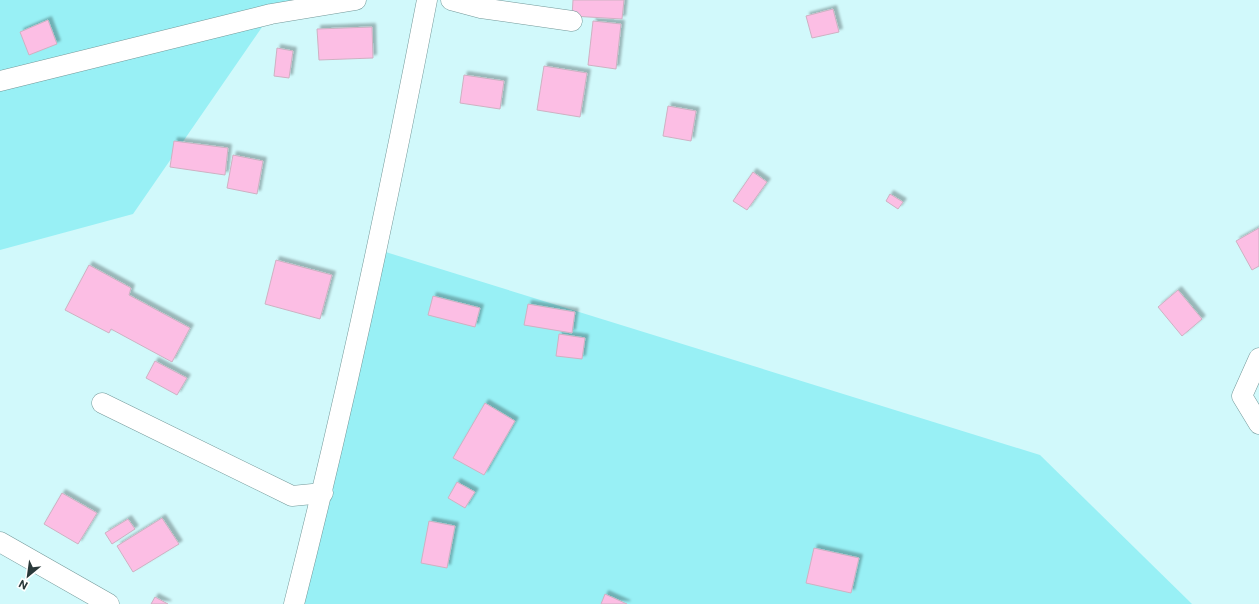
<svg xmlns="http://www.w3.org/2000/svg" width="1259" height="604" font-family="Commissioner,sans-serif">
	<defs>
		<filter id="shadow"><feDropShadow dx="3.5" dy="-3.5" stdDeviation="1" flood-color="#0004"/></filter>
	</defs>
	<rect width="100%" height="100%" fill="#d1f9fb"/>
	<g fill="#98f0f5">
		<polygon points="0,0 356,0 271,14 133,214 0,250"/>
		<polygon points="376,249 1040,455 1192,604 294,604"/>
	</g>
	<g fill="#fcbee4" stroke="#ceb1c2" filter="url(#shadow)">
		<polygon points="573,0 624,0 622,19 572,16"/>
		<polygon points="833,9 839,32 812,38 806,16"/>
		<polygon points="48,20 57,44 29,55 20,32"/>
		<polygon points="593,21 621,24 616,69 588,65"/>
		<polygon points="372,27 373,58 319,60 317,29"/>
		<polygon points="277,48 293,51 289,78 274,76"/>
		<polygon points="544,66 587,73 580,117 537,110"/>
		<polygon points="464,75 504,81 500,109 460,103"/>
		<polygon points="668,106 696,111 691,141 663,136"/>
		<polygon points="174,141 228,148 225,175 170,167"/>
		<polygon points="233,155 263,161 257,194 227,188"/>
		<polygon points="753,172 767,182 747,210 733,201"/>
		<polygon points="890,194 903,202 898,209 886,201"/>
		<polygon points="1259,228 1259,266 1252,270 1236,241"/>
		<polygon points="276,260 332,275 320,319 265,304"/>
		<polygon points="89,265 131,288 129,295 190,328 172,362 111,329 109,333 65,310"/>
		<polygon points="1178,290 1202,319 1182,336 1158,307"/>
		<polygon points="433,296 480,308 475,327 428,315"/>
		<polygon points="528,304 575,312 572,333 524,325"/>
		<polygon points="559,334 585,338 582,359 556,356"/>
		<polygon points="155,361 187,378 177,395 146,378"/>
		<polygon points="485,403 515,421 484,475 453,458"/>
		<polygon points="457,482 475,492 465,508 448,498"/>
		<polygon points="62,493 97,513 78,544 44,524"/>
		<polygon points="162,518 179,544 133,572 117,546"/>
		<polygon points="128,519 135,529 112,544 105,533"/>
		<polygon points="429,521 455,526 447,568 421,563"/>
		<polygon points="814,548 859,558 851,593 806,583"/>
		<polygon points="605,594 627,604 601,604"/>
		<polygon points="155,597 168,604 151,604"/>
	</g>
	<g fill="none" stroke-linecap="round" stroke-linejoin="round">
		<g stroke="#739899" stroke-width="21">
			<g id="minor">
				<polyline points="451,0 481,8 572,21"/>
				<polyline points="0,81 271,14 356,0"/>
				<polyline points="1259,358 1242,396 1259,424"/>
				<polyline points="102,403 292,496 323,493"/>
				<polyline points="0,542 109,604"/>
				<path d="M294,604C345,404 388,202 427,0"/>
			</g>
		</g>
		<use href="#minor" stroke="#fff" stroke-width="20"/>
	</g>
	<g transform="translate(28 576) rotate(209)" stroke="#ffffff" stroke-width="3" paint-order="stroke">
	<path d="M0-3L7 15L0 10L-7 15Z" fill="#2a393a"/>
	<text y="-6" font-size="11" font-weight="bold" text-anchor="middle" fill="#2a393a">N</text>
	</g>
</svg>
